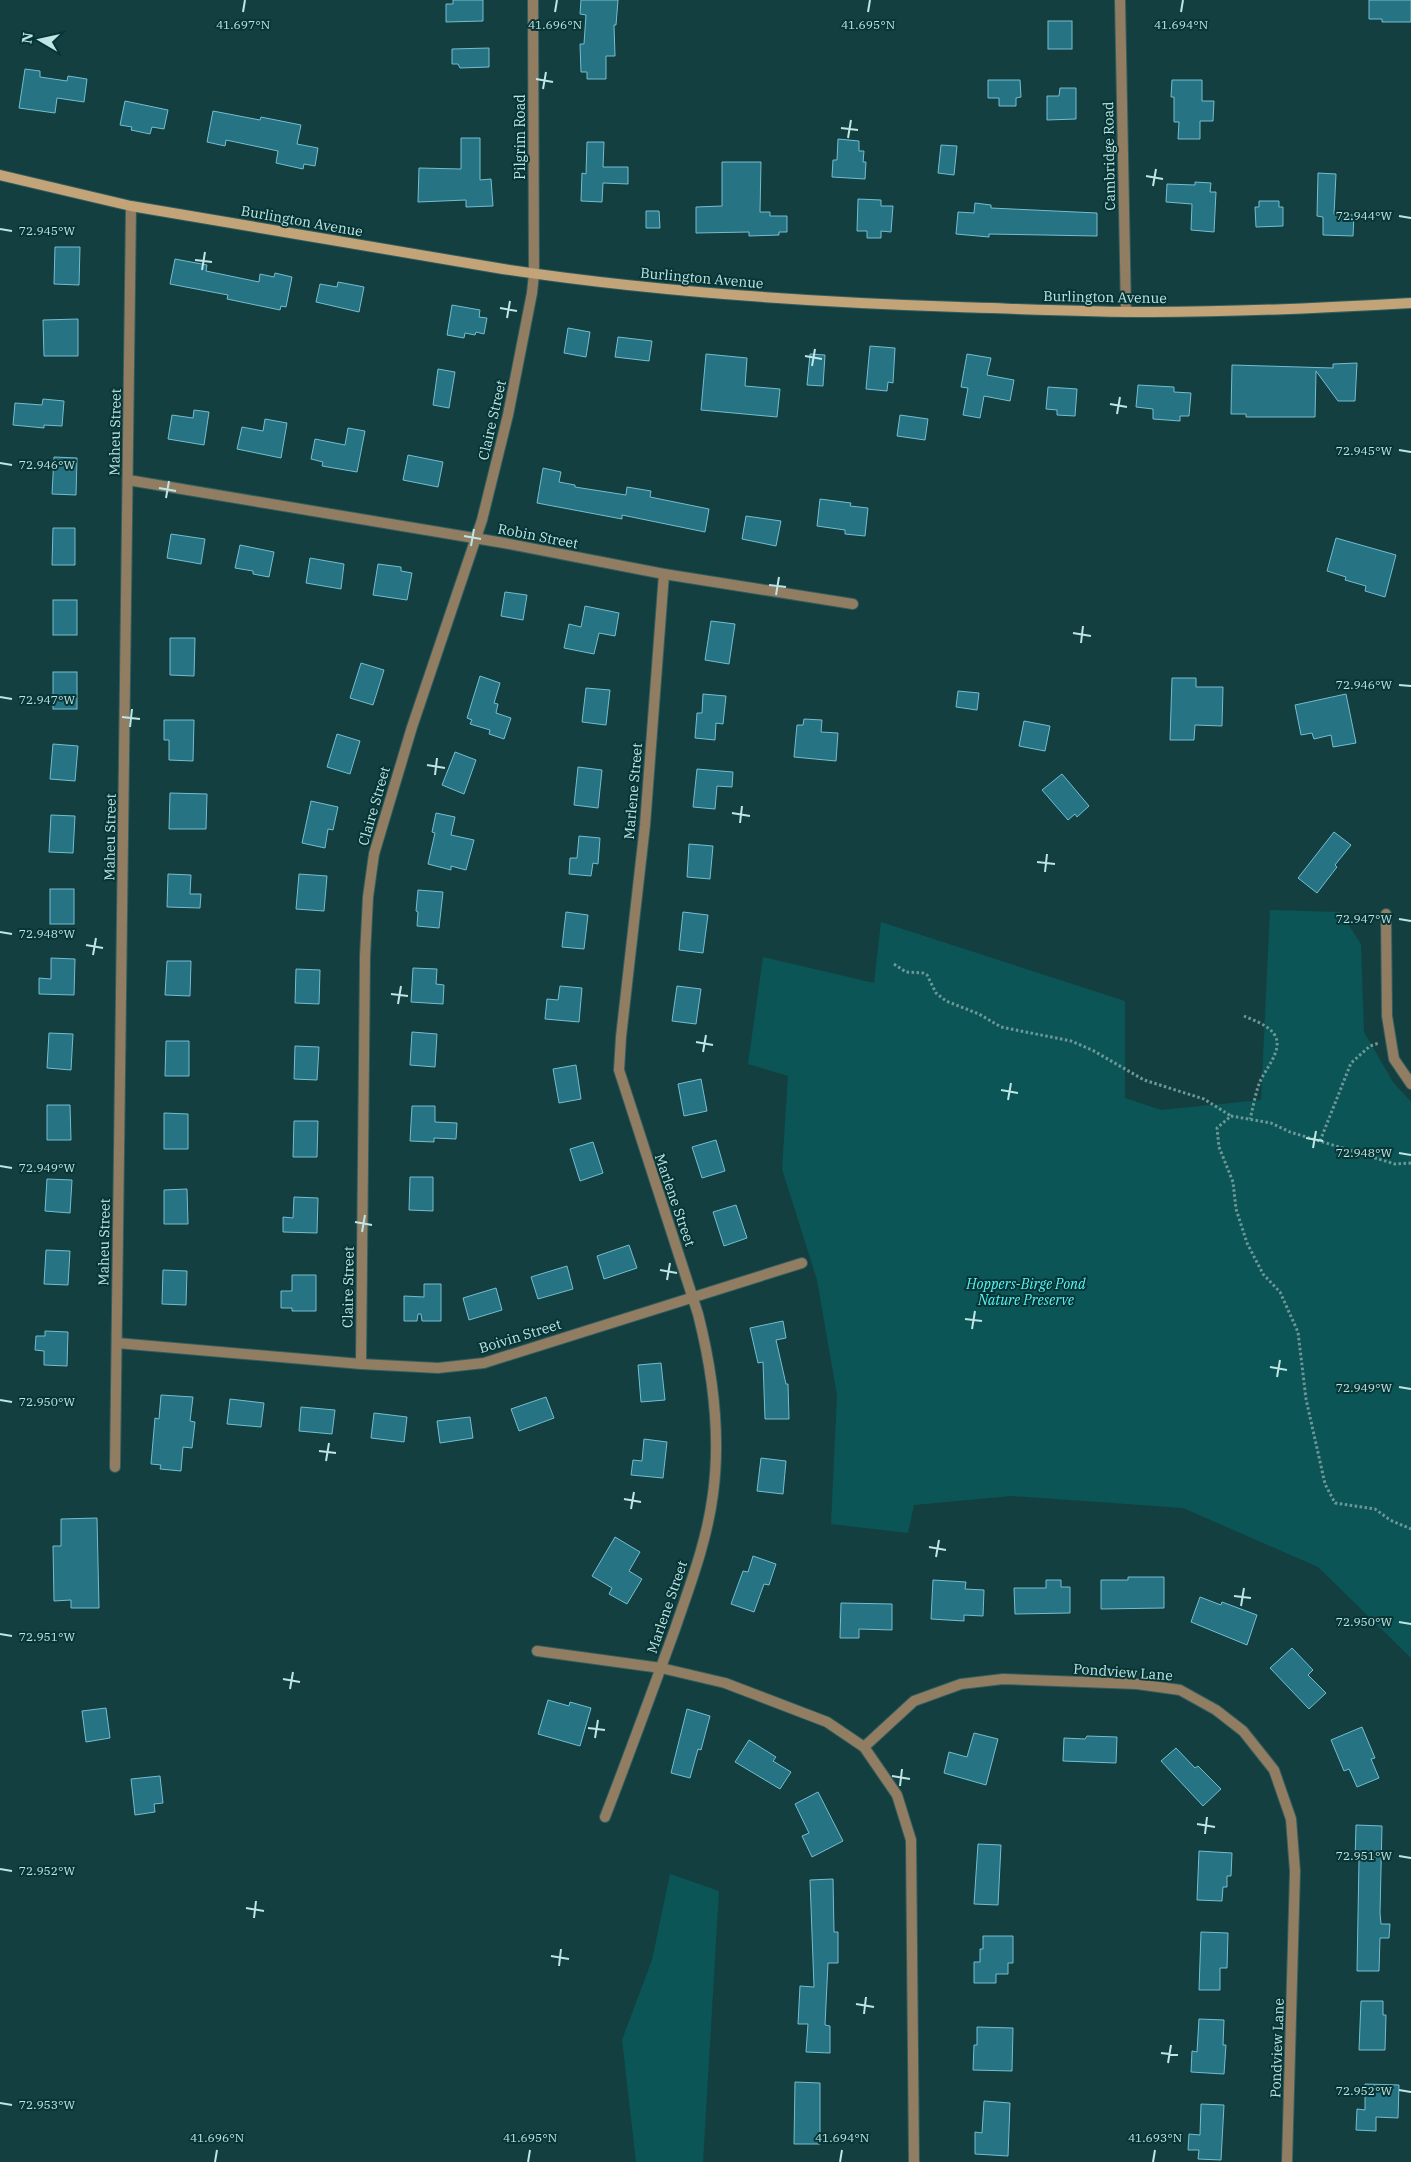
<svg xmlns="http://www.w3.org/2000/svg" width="1411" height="2162" font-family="'IBM Plex Serif',serif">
	<rect width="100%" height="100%" fill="#143f40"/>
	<g fill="#0b5556">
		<polygon points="1270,910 1340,912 1361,944 1364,1032 1393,1082 1411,1102 1411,1658 1318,1567 1183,1508 1011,1496 914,1505 908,1533 831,1524 837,1395 817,1280 782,1169 788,1076 748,1064 763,957 874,983 881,922 1125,1001 1125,1098 1161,1110 1261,1100"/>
		<polygon points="670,1874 719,1891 703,2162 636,2162 622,2040 652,1960"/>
	</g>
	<g fill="#267384" stroke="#74bdd0">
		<polygon points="453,0 483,0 483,21 446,22 446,4 453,4"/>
		<polygon points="581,0 618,0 616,25 614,25 615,56 606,56 606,79 587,79 587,72 581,72 580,44 584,44 586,15 580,14"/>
		<polygon points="1369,0 1411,0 1411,22 1382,22 1382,19 1369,19"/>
		<rect x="1048" y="21" width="24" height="28"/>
		<polygon points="489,48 489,67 460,68 458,64 452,64 452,49"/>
		<polygon points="25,69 40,71 40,77 67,81 68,76 87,79 84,102 57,98 55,113 19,108"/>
		<polygon points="988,80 1020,80 1021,97 1016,98 1016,106 999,106 999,98 988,98"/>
		<polygon points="1172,80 1202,80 1202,101 1214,101 1213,121 1200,121 1200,139 1178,139 1179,122 1174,122 1174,97 1171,97"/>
		<polygon points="1060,88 1076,88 1076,119 1047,120 1047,96 1059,96"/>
		<polygon points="125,101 168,110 164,129 152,127 150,134 131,130 132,127 120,125"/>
		<polygon points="213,111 260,120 261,117 301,125 297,144 318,148 315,166 304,164 303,169 276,163 278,151 226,140 225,146 207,142"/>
		<polygon points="461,138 480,138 480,180 491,179 493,206 466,207 466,200 418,202 419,168 461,169"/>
		<polygon points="838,139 859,141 859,151 864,151 863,162 866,162 865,179 832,177 833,160 837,160"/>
		<polygon points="587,142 604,142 603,167 628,167 628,184 603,183 602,202 581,201 582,173 586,174"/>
		<polygon points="941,145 957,146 954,175 938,173"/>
		<polygon points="722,162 761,162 760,212 770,212 770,216 787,216 787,232 779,232 779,235 749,236 749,232 696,233 696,207 722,206"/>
		<polygon points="1318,173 1336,174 1334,214 1354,215 1353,236 1323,235 1323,217 1317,216"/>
		<polygon points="1195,182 1211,183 1210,192 1216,192 1214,232 1191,230 1192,204 1166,202 1167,184 1195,185"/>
		<polygon points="858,199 881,200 881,206 893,206 891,232 881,231 881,238 867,238 867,231 857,231"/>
		<polygon points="1259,201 1279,201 1279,207 1283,207 1283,226 1256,227 1255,207 1259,207"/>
		<polygon points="975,203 991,205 991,208 1097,213 1097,236 989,234 989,237 956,234 958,212 974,213"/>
		<polygon points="646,211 659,211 660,228 646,228"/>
		<polygon points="55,247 80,247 79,285 54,284"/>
		<polygon points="175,259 207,265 206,271 259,282 260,274 274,277 275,273 292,277 286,307 281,306 280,310 227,299 228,295 170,284"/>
		<polygon points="338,282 364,287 359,312 316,302 320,284 337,287"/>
		<polygon points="452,305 480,310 479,317 487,318 484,334 476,332 475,335 465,333 464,338 447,335"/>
		<polygon points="78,319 78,356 44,356 43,320"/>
		<polygon points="568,328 590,332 586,357 564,353"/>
		<polygon points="618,337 652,341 649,361 615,357"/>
		<polygon points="870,346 895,348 893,383 888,382 887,391 866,389"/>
		<polygon points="706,354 747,358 745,386 780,389 777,417 701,410"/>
		<polygon points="810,354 825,355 823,386 807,385"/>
		<polygon points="967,354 991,358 987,375 1014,380 1010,401 984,396 980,418 963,415 968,388 961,387"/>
		<polygon points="1357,363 1355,401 1338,401 1316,371 1315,417 1246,417 1246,414 1231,414 1232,365 1333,368 1333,364"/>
		<polygon points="438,369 455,372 449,408 433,405"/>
		<polygon points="1138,385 1174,387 1174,392 1191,393 1189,416 1180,416 1180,421 1153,419 1153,409 1136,407"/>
		<polygon points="1048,387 1077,389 1075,416 1057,415 1057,410 1046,409"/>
		<polygon points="43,399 64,401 62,426 44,425 44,428 13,425 15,403 42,405"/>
		<polygon points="194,410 209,412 204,445 168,439 172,415 193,418"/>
		<polygon points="900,415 928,419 925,440 897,436"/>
		<polygon points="265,419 287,423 281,458 237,449 242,427 263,431"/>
		<polygon points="348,428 365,431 357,472 322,466 323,462 311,459 315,439 345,445"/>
		<polygon points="408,455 443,462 438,487 403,480"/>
		<polygon points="54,457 77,458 76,495 52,494"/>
		<polygon points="543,468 561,472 559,482 575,485 575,487 626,495 627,487 651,491 650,497 709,509 705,532 622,515 622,519 537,503"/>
		<polygon points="820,499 851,503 850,506 868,508 865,536 845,534 845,530 817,526"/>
		<polygon points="746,516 781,521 776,546 742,539"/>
		<polygon points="53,528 75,528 75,565 52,565"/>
		<polygon points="171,534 205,539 201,564 167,558"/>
		<polygon points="1336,538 1396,555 1385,597 1365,591 1366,586 1345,580 1346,577 1327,571"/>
		<polygon points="240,545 274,552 269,577 253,574 253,571 235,568"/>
		<polygon points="310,558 344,564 341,589 306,583"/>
		<polygon points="378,564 401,567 401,571 412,573 407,600 373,595"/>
		<polygon points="505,592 527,595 523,620 501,616"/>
		<rect x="53" y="600" width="24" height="35"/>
		<polygon points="585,606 619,613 615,636 599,633 594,654 564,648 569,624 581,627"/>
		<polygon points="711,621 735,624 729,664 705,660"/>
		<polygon points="170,638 195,638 194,676 170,675"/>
		<polygon points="361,663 384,670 373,705 350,698"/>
		<rect x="53" y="672" width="24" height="37"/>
		<polygon points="480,676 500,683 494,703 498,704 496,713 511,718 504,739 489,734 490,730 470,724 472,720 467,718"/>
		<polygon points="1172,678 1196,678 1196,687 1223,687 1222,726 1195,725 1194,740 1170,740"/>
		<polygon points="586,688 610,690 606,725 582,722"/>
		<polygon points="958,691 979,693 977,710 956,707"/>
		<polygon points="703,694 726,696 723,724 716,723 715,740 695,738 697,713 702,713"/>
		<polygon points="1346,694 1356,743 1333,747 1331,735 1314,739 1312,733 1301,735 1295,705"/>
		<polygon points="804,719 822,720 821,732 838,733 836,761 794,757 797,725 803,725"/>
		<polygon points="164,720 194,720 193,761 169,760 169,740 164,740"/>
		<polygon points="1024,721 1050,726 1045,751 1019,746"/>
		<polygon points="337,734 360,741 350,774 327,767"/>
		<polygon points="53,744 78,746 75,781 50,779"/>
		<polygon points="455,752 476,760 464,794 442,785"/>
		<polygon points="578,767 602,770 598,808 574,805"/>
		<polygon points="697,769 733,772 732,787 717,786 715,809 693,807"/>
		<polygon points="1062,774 1089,806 1077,817 1075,814 1068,820 1042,790"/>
		<polygon points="170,793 207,794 206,829 169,829"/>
		<polygon points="311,801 338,807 333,830 328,829 325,848 302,843"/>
		<polygon points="436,813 455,817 451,835 474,840 466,870 451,866 451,870 428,864 435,833 432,832"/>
		<polygon points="51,815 75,816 73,853 49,852"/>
		<polygon points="1334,832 1351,845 1335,865 1337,867 1317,893 1298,878"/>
		<polygon points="579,836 600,838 598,864 593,863 591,876 569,874 570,858 577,858"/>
		<polygon points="689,844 713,846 710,879 687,877"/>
		<polygon points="168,874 191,875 190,894 201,894 200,908 167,907"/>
		<polygon points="299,874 327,876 324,911 296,909"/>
		<rect x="50" y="889" width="24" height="35"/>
		<polygon points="418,890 443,892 439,928 417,926 418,912 416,911"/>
		<polygon points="566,912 588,915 584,949 562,947"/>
		<polygon points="683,912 708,915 703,953 679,950"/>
		<polygon points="51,958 75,959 74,995 39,994 39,978 51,979"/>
		<polygon points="167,961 191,961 190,996 165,995"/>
		<polygon points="413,968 437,969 436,984 444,985 443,1004 411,1002"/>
		<polygon points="296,969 320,970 319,1004 295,1003"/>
		<polygon points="560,986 582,988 579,1022 545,1019 547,999 558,1000"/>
		<polygon points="677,986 701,989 696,1024 672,1021"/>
		<polygon points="412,1032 437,1034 435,1067 410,1065"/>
		<polygon points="49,1033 73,1034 71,1070 47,1068"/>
		<polygon points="166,1041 189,1041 189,1076 165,1076"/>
		<polygon points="295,1046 319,1047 317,1080 294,1079"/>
		<polygon points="576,1065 581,1099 559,1103 553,1069"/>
		<polygon points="701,1079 707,1111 684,1116 678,1084"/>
		<polygon points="47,1105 70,1105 71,1140 47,1140"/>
		<polygon points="412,1106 435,1106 435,1122 457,1123 456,1139 434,1138 434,1142 410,1141"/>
		<polygon points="164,1113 188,1114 188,1149 164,1149"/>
		<polygon points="294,1121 318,1121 317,1157 293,1157"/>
		<polygon points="716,1140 725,1171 702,1178 692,1147"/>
		<polygon points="593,1142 603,1173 580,1181 570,1149"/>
		<polygon points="410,1177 433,1177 433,1211 409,1210"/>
		<polygon points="47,1179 72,1180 70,1213 45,1211"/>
		<polygon points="187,1189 188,1224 164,1224 164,1190"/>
		<polygon points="294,1197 318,1198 317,1233 283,1232 283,1217 293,1218"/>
		<polygon points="736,1205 747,1238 724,1246 713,1212"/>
		<polygon points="629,1245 637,1268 604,1279 597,1256"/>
		<polygon points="46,1250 70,1251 68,1285 44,1284"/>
		<polygon points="567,1266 573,1289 538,1299 531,1277"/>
		<polygon points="163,1270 187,1271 186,1305 162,1304"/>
		<polygon points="292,1275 316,1275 316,1311 292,1311 292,1308 281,1308 281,1291 292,1291"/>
		<polygon points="424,1284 441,1284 441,1321 422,1321 421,1314 418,1314 417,1321 404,1321 404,1296 424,1297"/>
		<polygon points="496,1288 502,1310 469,1320 463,1298"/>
		<polygon points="783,1321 786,1338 776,1340 786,1384 788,1384 789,1419 765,1419 763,1362 758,1363 750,1328"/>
		<polygon points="45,1331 68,1332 67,1366 44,1365 44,1351 35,1350 36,1336 45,1336"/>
		<polygon points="661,1363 665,1400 641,1402 638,1365"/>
		<polygon points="161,1395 193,1397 190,1421 195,1422 192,1448 183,1447 181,1471 160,1469 161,1465 151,1464 155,1418 159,1419"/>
		<polygon points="546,1397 554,1418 519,1431 511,1409"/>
		<polygon points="230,1399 264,1403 261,1427 227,1424"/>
		<polygon points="301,1407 335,1410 332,1434 299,1431"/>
		<polygon points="374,1413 407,1417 404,1442 371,1438"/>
		<polygon points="470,1417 473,1438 440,1443 437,1421"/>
		<polygon points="644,1439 667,1442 663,1478 631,1475 633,1460 642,1461"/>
		<polygon points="761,1458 786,1461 783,1494 757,1491"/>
		<polygon points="97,1518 99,1608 71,1608 71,1600 54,1601 53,1546 61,1546 61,1519"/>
		<polygon points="615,1537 640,1552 629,1571 642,1579 627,1604 609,1594 612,1588 592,1576"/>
		<polygon points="753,1556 776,1564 769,1585 764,1584 754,1612 731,1604 743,1571 748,1572"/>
		<polygon points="1128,1577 1164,1577 1164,1608 1101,1609 1101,1580 1128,1580"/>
		<polygon points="933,1580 966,1582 965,1589 984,1590 983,1616 964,1615 964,1621 931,1619"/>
		<polygon points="1046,1580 1061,1580 1061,1587 1070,1587 1070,1613 1015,1614 1014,1588 1046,1588"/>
		<polygon points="1200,1597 1221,1605 1222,1602 1257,1615 1247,1645 1191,1622"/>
		<polygon points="841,1603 892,1604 892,1630 859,1629 859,1638 840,1638"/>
		<polygon points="1292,1648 1313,1670 1308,1675 1326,1693 1309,1709 1270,1668"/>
		<polygon points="548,1700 569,1706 570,1702 591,1708 580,1746 538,1734"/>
		<polygon points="106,1708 110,1738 86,1742 82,1711"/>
		<polygon points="687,1709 710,1716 701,1750 698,1749 690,1778 671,1773"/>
		<polygon points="1362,1727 1375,1758 1371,1759 1379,1778 1357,1787 1349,1769 1344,1771 1331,1740"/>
		<polygon points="974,1733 998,1739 986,1785 944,1773 949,1752 967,1757"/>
		<polygon points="1087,1736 1117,1737 1116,1763 1063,1761 1064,1738 1085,1739"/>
		<polygon points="749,1740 776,1757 773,1761 791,1772 780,1789 735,1762"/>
		<polygon points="1176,1748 1195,1768 1198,1766 1221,1789 1203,1806 1161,1761"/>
		<polygon points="160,1776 163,1803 154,1804 155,1812 135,1815 131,1779"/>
		<polygon points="818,1792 843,1841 812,1857 802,1836 809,1833 795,1804"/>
		<polygon points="1356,1825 1382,1826 1380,1913 1381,1924 1390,1924 1389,1938 1380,1938 1379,1971 1357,1971 1359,1860 1355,1860"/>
		<polygon points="978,1844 1001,1845 998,1905 974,1904"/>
		<polygon points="1199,1851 1232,1853 1231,1876 1227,1876 1227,1887 1223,1887 1222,1901 1197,1900"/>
		<polygon points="833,1879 834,1932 838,1932 838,1963 828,1963 825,2025 830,2026 830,2053 806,2052 808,2024 798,2024 800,1986 814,1987 810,1880"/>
		<polygon points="1201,1932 1228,1933 1227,1968 1220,1968 1220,1990 1199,1990"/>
		<polygon points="983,1936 1013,1936 1013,1963 1008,1963 1008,1974 996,1974 996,1983 974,1983 974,1962 980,1962 980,1949 983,1949"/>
		<polygon points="1361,2001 1383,2001 1383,2015 1386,2015 1385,2050 1359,2050"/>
		<polygon points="1199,2019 1224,2020 1223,2045 1226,2045 1224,2074 1191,2072 1192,2051 1197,2052"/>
		<polygon points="977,2027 1013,2028 1012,2071 973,2070 974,2045 977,2045"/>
		<polygon points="795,2082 820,2083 820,2144 794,2144"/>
		<polygon points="1365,2084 1399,2085 1398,2118 1376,2117 1376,2131 1356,2130 1357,2109 1365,2110"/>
		<polygon points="984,2101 1010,2103 1008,2156 975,2154 975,2132 982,2133"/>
		<polygon points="1201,2104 1224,2105 1221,2160 1198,2159 1199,2150 1188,2150 1189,2134 1200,2135"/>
	</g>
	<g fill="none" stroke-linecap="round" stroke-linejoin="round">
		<g stroke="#335d5e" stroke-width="12">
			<g id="street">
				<polyline points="1120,0 1126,312"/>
				<polyline points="128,480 504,543 664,574 853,604"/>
				<polyline points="1386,914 1387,1016 1394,1059 1411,1084"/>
				<polyline points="117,1343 361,1364 438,1368 484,1363 802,1263"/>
				<polyline points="361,1364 365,956 368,897 374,854 412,727 482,520 508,415 532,293 534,274 533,0"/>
				<polyline points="115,1467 131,206"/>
				<polyline points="537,1651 661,1668 725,1683 827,1722 864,1747"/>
				<path d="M605,1817C629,1755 652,1692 675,1629C690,1585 707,1541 713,1494C721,1434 713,1373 698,1314L619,1070L621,1037L645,825L664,574"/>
				<polyline points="914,2162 911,1840 897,1795 864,1747 914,1701 961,1684 1003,1679 1137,1684 1180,1690 1216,1710 1243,1731 1274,1770 1291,1819 1295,1871 1287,2162"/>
			</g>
		</g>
		<g stroke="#335d5e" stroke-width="12">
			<path id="secondary" d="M0,175L131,206L503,269C654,292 806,302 959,307C1023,309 1087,312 1151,312C1237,312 1324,308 1411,303"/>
		</g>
		<g stroke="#6e9797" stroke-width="3" stroke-dasharray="2.5 2.5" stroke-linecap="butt">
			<polyline points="894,964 906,972 923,973 927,975 936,993 946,1001 979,1014 1001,1027 1071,1041 1094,1051 1144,1080 1204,1099 1231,1116"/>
			<path d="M1244,1016C1253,1020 1268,1025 1274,1034C1285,1049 1264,1070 1259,1084C1255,1095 1253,1108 1250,1119"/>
			<polyline points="1320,1141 1351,1063 1370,1046 1379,1043"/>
			<polyline points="1411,1163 1395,1164 1290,1132 1271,1123 1231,1116 1217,1128 1219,1147 1233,1182 1236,1209 1247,1243 1263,1274 1280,1292 1298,1332 1306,1399 1325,1484 1335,1503 1375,1509 1390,1520 1411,1529"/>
		</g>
		<use href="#street" stroke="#917d62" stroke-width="10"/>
		<use href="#secondary" stroke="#c3a479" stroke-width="10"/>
	</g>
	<path fill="none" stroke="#bfe5e4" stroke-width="2" d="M243,12L245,0M555,12L557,0M868,12L870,0M1181,12L1183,0M536,79L553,82M543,89L546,72M841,128L858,130M848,138L851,120M1146,176L1163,179M1153,186L1156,169M1399,216L1411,218M0,229L12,231M195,260L212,262M202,270L205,252M500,308L517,311M507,318L510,301M805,356L822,359M812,366L815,349M1110,404L1127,407M1117,414L1120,397M1399,450L1411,452M0,463L12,465M159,488L176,491M166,498L169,481M464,536L481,539M471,546L474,529M769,585L786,587M776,595L779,577M1073,633L1091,636M1081,643L1083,626M1399,685L1411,686M0,697L12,699M122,717L140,719M130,727L132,709M427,765L445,768M435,775L437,758M732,813L750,816M740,823L742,806M1037,862L1055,864M1045,872L1047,854M1399,919L1411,921M0,932L12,934M86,945L103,948M93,955L96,938M391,994L408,996M398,1004L401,986M696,1042L713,1045M703,1052L706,1035M1001,1090L1018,1093M1008,1100L1011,1083M1306,1138L1323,1141M1313,1148L1316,1131M1399,1153L1411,1155M0,1166L12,1168M355,1222L372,1225M362,1232L365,1215M660,1270L677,1273M667,1280L670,1263M965,1319L982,1321M972,1329L975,1311M1270,1367L1287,1370M1277,1377L1280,1360M1399,1387L1411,1389M0,1400L12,1402M319,1451L336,1453M326,1461L329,1443M624,1499L641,1502M631,1509L634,1492M929,1547L946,1550M936,1557L939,1540M1234,1596L1251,1598M1241,1606L1244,1588M1399,1622L1411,1624M0,1634L12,1636M283,1679L300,1682M290,1689L293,1672M588,1728L605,1730M595,1738L598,1720M892,1776L910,1779M900,1786L902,1769M1197,1824L1215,1827M1205,1834L1207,1817M1399,1856L1411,1858M0,1869L12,1871M246,1908L264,1911M254,1918L256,1901M551,1956L569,1959M559,1966L561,1949M856,2004L874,2007M864,2014L866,1997M1161,2053L1178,2055M1168,2063L1171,2045M1399,2090L1411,2092M0,2103L12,2105M215,2162L217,2150M528,2162L530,2150M840,2162L842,2150M1153,2162L1155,2150"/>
	<g text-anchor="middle" stroke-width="4" stroke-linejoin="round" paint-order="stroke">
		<g font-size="14" fill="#bfe5e4" stroke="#073535">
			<text transform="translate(520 137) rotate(-90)" y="5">Pilgrim Road</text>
			<text transform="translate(1109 156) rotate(-91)" y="5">Cambridge Road</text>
			<text transform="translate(302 221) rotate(10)" y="5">Burlington Avenue</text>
			<text transform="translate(702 278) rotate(5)" y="5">Burlington Avenue</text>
			<text transform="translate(1105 297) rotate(1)" y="5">Burlington Avenue</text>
			<text transform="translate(492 420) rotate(-77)" y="5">Claire Street</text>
			<text transform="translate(115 432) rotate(-89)" y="5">Maheu Street</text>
			<text transform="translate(538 536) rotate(11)" y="5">Robin Street</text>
			<text transform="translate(633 791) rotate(-85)" y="5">Marlene Street</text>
			<text transform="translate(374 806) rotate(-74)" y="5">Claire Street</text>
			<text transform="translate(110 837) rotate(-89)" y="5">Maheu Street</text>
			<text transform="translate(675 1200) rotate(71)" y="5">Marlene Street</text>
			<text transform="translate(104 1242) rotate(-89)" y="5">Maheu Street</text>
			<text transform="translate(348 1287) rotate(-89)" y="5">Claire Street</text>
			<text transform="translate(520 1336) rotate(-17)" y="5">Boivin Street</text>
			<text transform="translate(667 1607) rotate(-71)" y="5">Marlene Street</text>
			<text transform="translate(1123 1672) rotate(4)" y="5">Pondview Lane</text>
			<text transform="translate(1277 2048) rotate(-88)" y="5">Pondview Lane</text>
		</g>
		<g font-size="14" font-style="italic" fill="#57f6f7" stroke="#073535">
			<text x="1026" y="1289">Hoppers-Birge Pond<tspan x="1026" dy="16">Nature Preserve</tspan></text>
		</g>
	</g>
	<g font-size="12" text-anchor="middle" fill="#bfe5e4" stroke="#073535" stroke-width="4" stroke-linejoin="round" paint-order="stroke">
		<text x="243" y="29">41.697°N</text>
		<text x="555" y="29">41.696°N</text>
		<text x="868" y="29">41.695°N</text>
		<text x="1181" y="29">41.694°N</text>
		<text x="1364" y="220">72.944°W</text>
		<text x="47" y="235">72.945°W</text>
		<text x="1364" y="455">72.945°W</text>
		<text x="47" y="469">72.946°W</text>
		<text x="1364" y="689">72.946°W</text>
		<text x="47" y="704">72.947°W</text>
		<text x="1364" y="923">72.947°W</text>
		<text x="47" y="938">72.948°W</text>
		<text x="1364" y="1157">72.948°W</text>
		<text x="47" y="1172">72.949°W</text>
		<text x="1364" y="1392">72.949°W</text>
		<text x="47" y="1406">72.950°W</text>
		<text x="1364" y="1626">72.950°W</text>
		<text x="47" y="1641">72.951°W</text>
		<text x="1364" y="1860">72.951°W</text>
		<text x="47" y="1875">72.952°W</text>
		<text x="1364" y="2095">72.952°W</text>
		<text x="47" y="2109">72.953°W</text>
		<text x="217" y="2142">41.696°N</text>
		<text x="530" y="2142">41.695°N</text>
		<text x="842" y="2142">41.694°N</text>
		<text x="1155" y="2142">41.693°N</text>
	</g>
	<g transform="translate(40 40) rotate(279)" stroke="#073535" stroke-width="4" paint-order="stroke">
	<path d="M0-4L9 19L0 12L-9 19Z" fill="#bfe5e4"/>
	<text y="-8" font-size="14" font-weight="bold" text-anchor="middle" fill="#bfe5e4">N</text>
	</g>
</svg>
